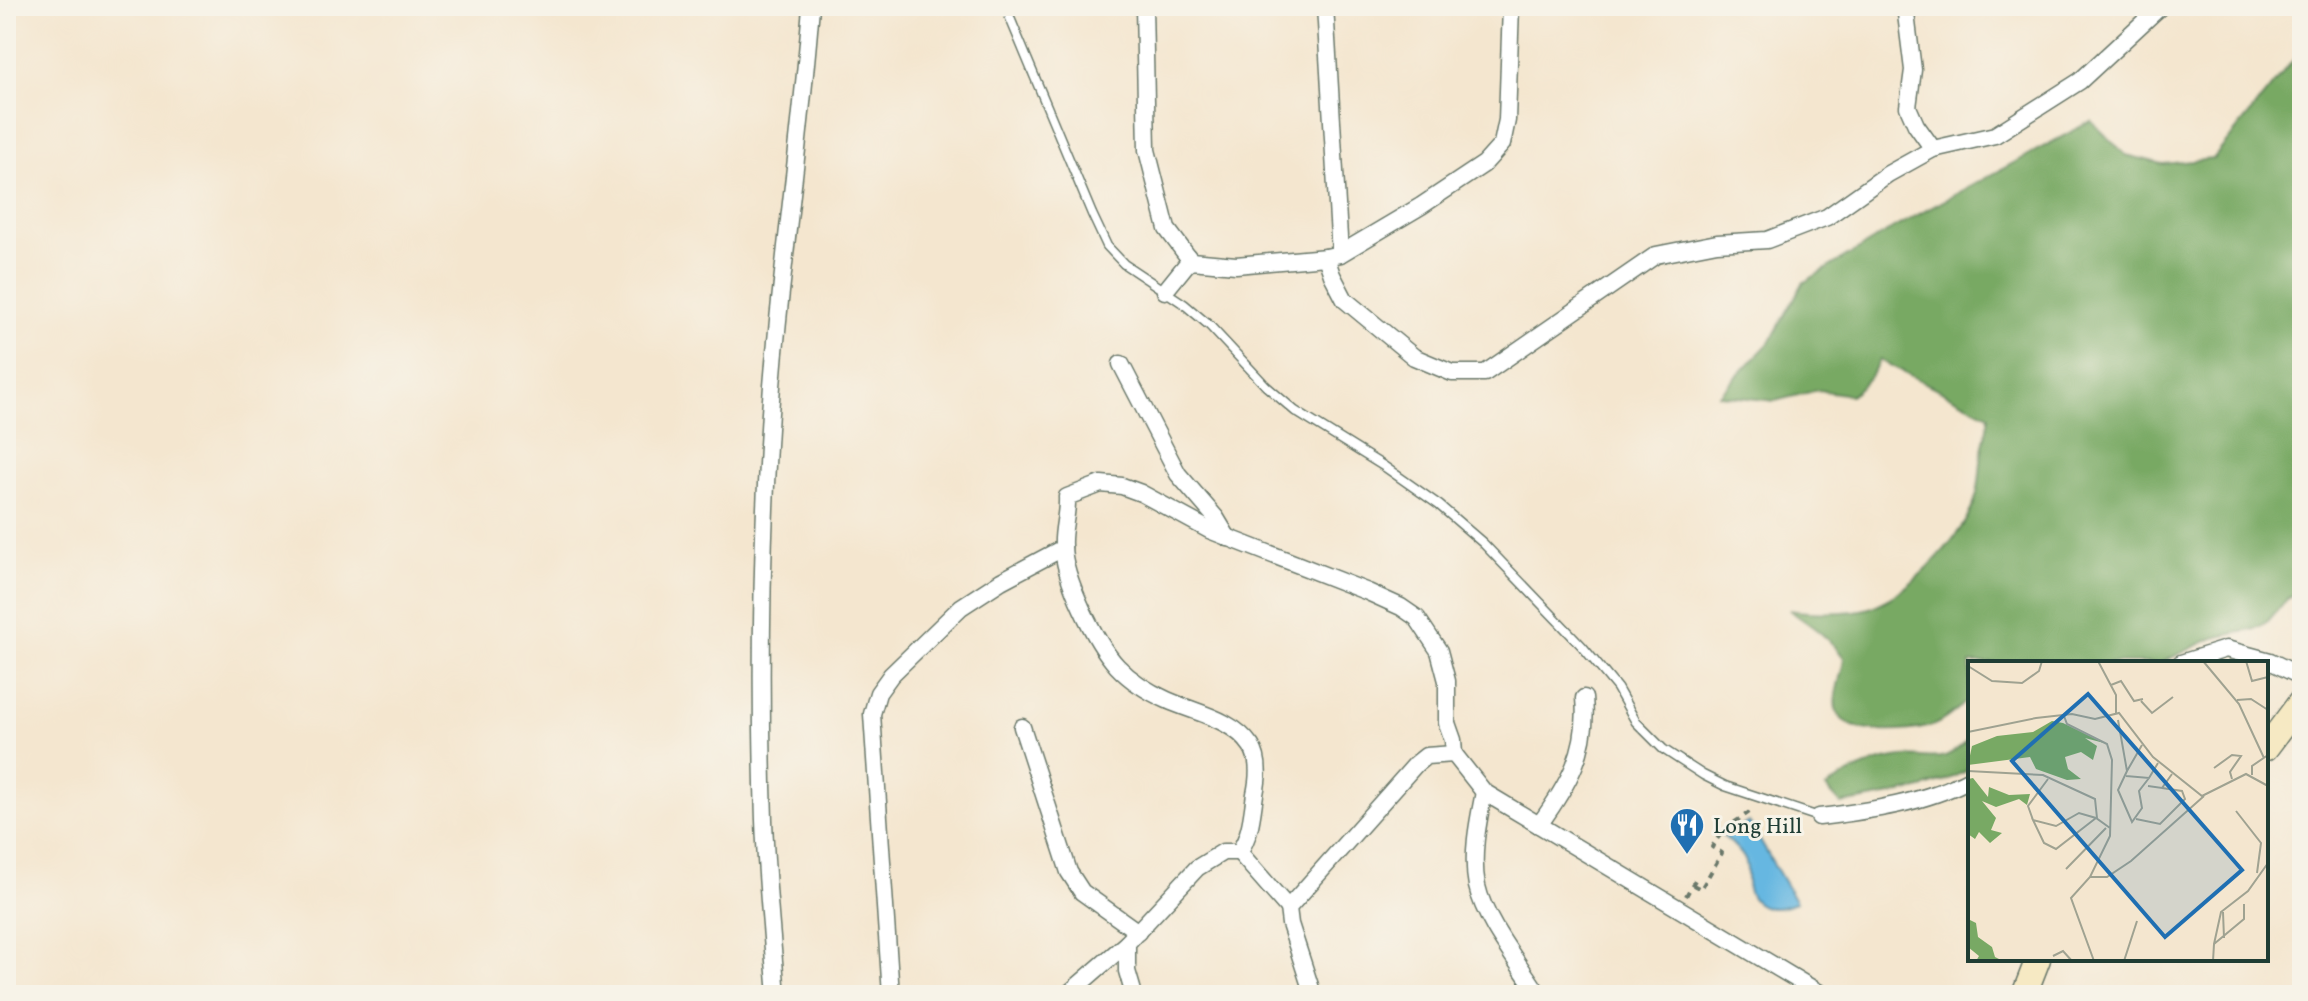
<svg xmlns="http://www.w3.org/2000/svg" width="2308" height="1001" font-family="Vollkorn,serif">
	<rect width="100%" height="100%" fill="#f7f3e8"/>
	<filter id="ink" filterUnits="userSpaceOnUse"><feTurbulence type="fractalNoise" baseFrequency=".0125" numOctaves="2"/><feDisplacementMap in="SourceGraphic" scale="16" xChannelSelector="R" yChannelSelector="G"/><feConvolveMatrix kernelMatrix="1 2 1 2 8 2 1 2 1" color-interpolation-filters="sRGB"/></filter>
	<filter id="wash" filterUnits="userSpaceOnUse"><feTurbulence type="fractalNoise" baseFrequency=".006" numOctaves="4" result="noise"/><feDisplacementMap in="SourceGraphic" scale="32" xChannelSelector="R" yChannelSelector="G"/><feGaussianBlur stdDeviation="1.8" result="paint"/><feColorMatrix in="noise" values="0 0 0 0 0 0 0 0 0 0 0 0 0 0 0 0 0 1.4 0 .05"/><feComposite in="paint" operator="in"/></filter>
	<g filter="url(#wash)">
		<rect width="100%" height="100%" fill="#f4e6cf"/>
		<g fill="#78a964" stroke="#4c734c" stroke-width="2">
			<path d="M2302,49V591L2287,599L2268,621L2255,629L2213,638L2160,663H1970V699C1958,708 1942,724 1928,727C1906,732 1851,737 1838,714C1830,700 1843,674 1844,658C1830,637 1810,625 1789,610C1806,613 1852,614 1869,608C1907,595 1957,543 1973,506C1980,489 1980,470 1982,451C1984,439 1988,427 1989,415L1880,360C1872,375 1865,385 1850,395L1818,390L1775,401L1719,395L1770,342L1803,283L1897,226L2091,121L2126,155L2163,164L2213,159Z"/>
			<path d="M1970,738V769C1930,791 1886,796 1841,804L1826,788C1846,774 1870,762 1895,758C1934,751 1936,771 1970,738Z"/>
		</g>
		<path fill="#66b7e1" stroke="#427a8a" stroke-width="2" d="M1749,822L1796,902C1779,911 1755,912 1748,889C1745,878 1750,868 1744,858C1739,849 1730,842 1722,835Z"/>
	</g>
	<g filter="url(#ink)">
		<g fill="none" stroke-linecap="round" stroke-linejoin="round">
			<g stroke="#6a786a" stroke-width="11">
				<polyline id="lane" points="1005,6 1092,214 1107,246 1124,264 1184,304 1210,326 1266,386 1295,411 1385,467 1439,505 1483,543 1582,646 1617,688 1636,722 1663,749 1703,775 1725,786 1819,817"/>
			</g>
			<g stroke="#6a786a" stroke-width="19">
				<g id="street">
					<polyline points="1144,6 1147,150 1167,229 1191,261"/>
					<polyline points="1325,6 1340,254"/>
					<polyline points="1905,6 1913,70 1908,107 1916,125 1933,149"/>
					<polyline points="1326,257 1332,275 1345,300 1414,357 1452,373 1485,373 1656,255 1717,243 1767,240 1827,217 1888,174 1933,149 1995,135 2080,81 2161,6"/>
					<polyline points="1165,291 1186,265 1191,261 1236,265 1326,257 1340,254 1421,206 1484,164 1502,144 1507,120 1511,6"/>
					<polyline points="1121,364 1178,474 1216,518 1228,538"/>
					<polyline points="2181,663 2226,649 2270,661 2302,677"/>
					<polyline points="1022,727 1069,872 1082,892 1138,932"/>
					<path d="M1484,792C1478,822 1471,855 1477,886C1485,922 1519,963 1539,995"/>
					<path d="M1819,817C1869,811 1925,803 1970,779"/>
					<path d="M1539,825C1568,785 1589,750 1584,698"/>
					<path d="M1288,908L1239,852C1251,835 1252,814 1255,794C1258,780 1260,759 1251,746C1233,719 1196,713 1167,700C1149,692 1131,681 1117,666C1095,642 1063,577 1063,545C1062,529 1068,514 1067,497L1101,484L1122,486L1141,493L1209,530L1368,592L1401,607L1417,618L1439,651L1447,681V723L1453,740L1454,754L1484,792L1823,995"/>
					<path d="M777,995C772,937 766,878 764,820C760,695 761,570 768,445C776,298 800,153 811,6"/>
					<polyline points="891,995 872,714 878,693 891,675 961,607 1001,581 1063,548"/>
					<polyline points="1067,995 1127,943"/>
					<polyline points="1134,995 1127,971 1127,943 1197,868 1223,852 1239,852"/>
					<polyline points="1313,995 1290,924 1288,908 1416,764 1426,756 1454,754"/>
				</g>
			</g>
			<g stroke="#6a786a" stroke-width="27">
				<g id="secondary">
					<polyline points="2266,748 2302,700"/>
					<polyline points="2024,995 2038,959"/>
				</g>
			</g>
			<g stroke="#6a786a" stroke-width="4" stroke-dasharray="6 6" stroke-linecap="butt">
				<path d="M1693,885L1701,889L1722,853L1712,847C1724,826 1734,824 1752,810"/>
				<polyline points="1686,896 1695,880"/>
			</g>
			<use href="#lane" stroke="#fff" stroke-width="8"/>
			<use href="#street" stroke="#fff" stroke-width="16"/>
			<use href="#secondary" stroke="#f6e9c3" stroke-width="24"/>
		</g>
	</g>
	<defs>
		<g id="restaurant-pin" transform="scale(1.8)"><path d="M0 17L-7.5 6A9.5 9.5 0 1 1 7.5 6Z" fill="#1f6fb2" stroke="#f7f3e8"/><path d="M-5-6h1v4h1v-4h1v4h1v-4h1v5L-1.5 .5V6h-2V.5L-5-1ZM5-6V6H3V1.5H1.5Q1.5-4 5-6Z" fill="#fff"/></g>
	</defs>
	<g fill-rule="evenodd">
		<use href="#restaurant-pin" x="1687" y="825"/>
	</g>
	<g text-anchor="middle" stroke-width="6" stroke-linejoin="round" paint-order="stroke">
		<g font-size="22" fill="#1f3d34" stroke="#f7f3e8" text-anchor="start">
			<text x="1713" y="833">Long Hill</text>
		</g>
	</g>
	<g transform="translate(1968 661)">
		<rect width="300" height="300" fill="#f4e6cf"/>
		<path d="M84,60L95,62L136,82L117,77L129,85L125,99L113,91L97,96L100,108L113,118L99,119L68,108L62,96L0,104L4,85L29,75L65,71ZM5,117L20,136L21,126L41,134L62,133L59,144L51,138L28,146L14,140L28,157L23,169L34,172L22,182L11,171L7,178L0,173V118ZM0,258L8,262L10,276L24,286L27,296L35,300H8L11,295L0,286Z" fill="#78a964"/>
		<path fill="none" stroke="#9fa291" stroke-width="2" d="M130,0L148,34V52M235,0L271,43L296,97M278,0L284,20L300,16M0,5L24,20L54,22L71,10L74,0M143,24L153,20L166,40L175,38M269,39L283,38L300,49M173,40L184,52L205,36M96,55L99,63L139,83L144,99L142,175L122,216L103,237L126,300M150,59L159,110L150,129L164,161L174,147L171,130L181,117M0,71L68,57L104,53L127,58L151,52L185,96L234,135L278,113L300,125M246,107L264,94L273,95L262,111L264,118M0,110L75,114L127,138L129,157M159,110L174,84M284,114V105L300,94M158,115L181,117L190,102M180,125L194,127L204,113M268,150L293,182L289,212M128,157L88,188L76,182L65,159L88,165L111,152L128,157L142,167M168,158L192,163L217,138L214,130L194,127M65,159L60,145L80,118M98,208L138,167M122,216H139L163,200L236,135M255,251L256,277M246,283L253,251L280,230L300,202M85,295L95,290L104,300M156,300L169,260M245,300L246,283L276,258V243"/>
		<path fill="#1f6fb2" fill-opacity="0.15" stroke="#1f6fb2" stroke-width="4" d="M120,33L274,209L197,276L44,100Z"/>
		<rect width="300" height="300" fill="none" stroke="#1f3d34" stroke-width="4"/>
	</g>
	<rect width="2308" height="1001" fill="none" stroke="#f7f3e8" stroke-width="32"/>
</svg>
